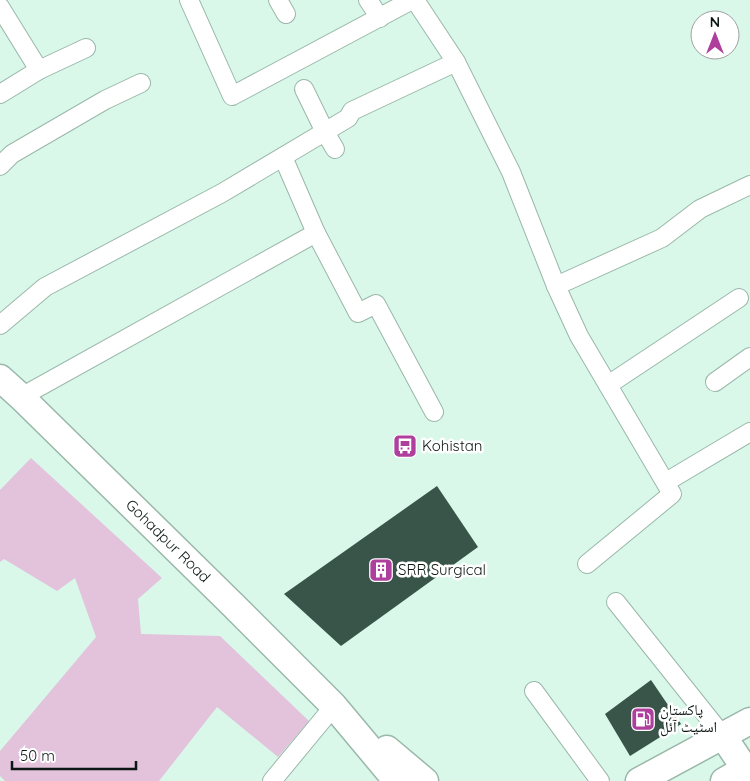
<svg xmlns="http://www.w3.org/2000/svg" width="750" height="781" font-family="Quicksand,'Noto Naskh Arabic',sans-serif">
	<rect width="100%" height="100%" fill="#d9f8ea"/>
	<polygon fill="#e3c2db" points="31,458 162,578 138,599 141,634 220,636 309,721 278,757 217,707 159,781 5,781 0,776 0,751 96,637 75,578 57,591 4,559 0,562 0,490"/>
	<g fill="#395449">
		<polygon points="437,486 478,547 341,646 284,594"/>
		<polygon points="651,680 681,724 630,756 605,714"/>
	</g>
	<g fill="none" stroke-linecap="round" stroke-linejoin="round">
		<g stroke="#9ab7aa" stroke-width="20">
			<g id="minor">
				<polyline points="189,0 232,96 412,0"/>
				<polyline points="278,0 286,14"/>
				<polyline points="368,0 380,18"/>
				<polyline points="415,0 456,62 511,172 556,286 579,336 672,494 587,564"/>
				<polyline points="0,7 39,70"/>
				<polyline points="304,89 325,132 335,149"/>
				<polyline points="0,94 39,70 86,48"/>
				<polyline points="283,157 316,233 358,313 376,304 434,412"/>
				<polyline points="0,166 12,154 105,100 141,83"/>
				<polyline points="556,286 662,238 700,209 750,185"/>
				<polyline points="0,325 45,287 222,193 348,118 352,111 456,62"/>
				<polyline points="715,382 750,357"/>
				<polyline points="608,385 739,298"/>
				<polyline points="21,397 316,233"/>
				<polyline points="666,482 750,432"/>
				<polyline points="616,602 723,736"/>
				<polyline points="534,691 600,781"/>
				<polyline points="272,781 334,706"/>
			</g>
		</g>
		<g stroke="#9ab7aa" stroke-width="29">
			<g id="primary">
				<path id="s1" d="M0,378L21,397L232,604L334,706L390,773L399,781"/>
				<polyline points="723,736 745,769"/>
				<polyline points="387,749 425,781"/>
				<polyline points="639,781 750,721"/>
				<polyline points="724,781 750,766"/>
			</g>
		</g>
		<use href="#minor" stroke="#fff" stroke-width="18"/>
		<use href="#primary" stroke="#fff" stroke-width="26"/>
	</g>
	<defs>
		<g id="bus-square" transform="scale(1.25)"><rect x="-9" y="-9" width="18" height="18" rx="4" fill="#ae3f9c" stroke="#fff"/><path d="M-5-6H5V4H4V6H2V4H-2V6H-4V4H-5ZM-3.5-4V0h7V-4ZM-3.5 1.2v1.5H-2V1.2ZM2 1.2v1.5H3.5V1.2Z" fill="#fff"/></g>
		<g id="building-square" transform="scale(1.25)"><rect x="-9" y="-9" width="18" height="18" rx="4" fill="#ae3f9c" stroke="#fff"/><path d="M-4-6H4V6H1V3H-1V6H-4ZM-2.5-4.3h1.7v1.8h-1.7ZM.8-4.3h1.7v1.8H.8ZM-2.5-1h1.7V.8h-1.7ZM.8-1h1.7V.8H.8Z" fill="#fff"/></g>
		<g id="fuel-square" transform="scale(1.25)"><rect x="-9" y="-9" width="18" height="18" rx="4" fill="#ae3f9c" stroke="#fff"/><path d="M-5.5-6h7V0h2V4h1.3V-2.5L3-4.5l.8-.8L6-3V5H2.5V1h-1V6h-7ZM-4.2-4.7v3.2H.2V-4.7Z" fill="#fff"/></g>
	</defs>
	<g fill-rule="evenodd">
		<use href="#bus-square" x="405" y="446"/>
		<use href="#building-square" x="381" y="570"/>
		<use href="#fuel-square" x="643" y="719"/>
	</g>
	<g text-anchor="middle" stroke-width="5" stroke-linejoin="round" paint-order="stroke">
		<g font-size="15" fill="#0c1713" stroke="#fff" text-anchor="start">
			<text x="422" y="451">Kohistan</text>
			<text x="398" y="575">SRR Surgical</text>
			<text x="660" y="715">پاکستان<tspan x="660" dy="17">اسٹیٹ آئل</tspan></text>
		</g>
		<g font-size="15" fill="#0c1713" stroke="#fff">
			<text dy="5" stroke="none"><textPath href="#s1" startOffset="234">Gohadpur Road</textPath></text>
		</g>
	</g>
	<g transform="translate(715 35)"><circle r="24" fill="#ffffff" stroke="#9ea2a1"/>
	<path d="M0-4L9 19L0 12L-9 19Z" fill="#ae3f9c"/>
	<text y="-8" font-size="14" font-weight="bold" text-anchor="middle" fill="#0c1713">N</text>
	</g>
	<path d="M12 761v8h124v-8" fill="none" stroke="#0c1713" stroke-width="2.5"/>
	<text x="20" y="761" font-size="15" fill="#0c1713" stroke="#ffffff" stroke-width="4" paint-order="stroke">50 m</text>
</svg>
